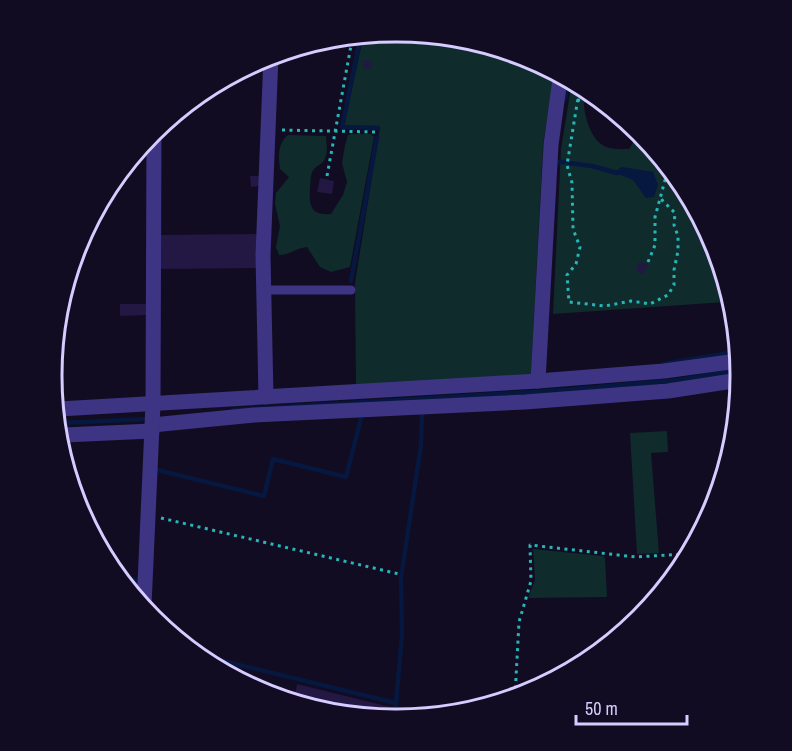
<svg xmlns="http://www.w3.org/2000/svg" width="792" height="751" font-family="'Archivo Narrow',sans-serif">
	<rect width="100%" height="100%" fill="#110c21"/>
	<g fill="#0f2b2c">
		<polygon points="375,36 421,36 528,58 554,75 543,145 531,375 356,386 355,283 380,127 344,126 363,38"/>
		<path d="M571,87L584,95C583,106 585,114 588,124C597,147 606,150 629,149L639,133L714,244L725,302L553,314L561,149Z"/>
		<path d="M352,134H371L374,137L350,267L331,272L320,267L307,247C296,248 289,255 279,255L276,247L280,226L275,204L276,193L289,177L280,169C278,156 278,143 288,135L326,136C326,142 328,150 326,155C325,163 319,164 314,169C310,174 311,181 310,187C309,205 310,216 331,214L343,195L347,182L342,163L345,145L348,135Z"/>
		<polygon points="667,431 668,452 651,453 659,553 637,554 630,433"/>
		<polygon points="533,549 603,556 605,558 607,597 528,598 535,580"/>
	</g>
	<polygon fill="#061740" points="622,167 653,172 658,185 654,197 646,198 633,180 618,174 617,170"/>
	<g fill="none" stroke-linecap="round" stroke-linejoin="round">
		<g stroke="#061740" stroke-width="4.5">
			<polyline points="391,33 402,33"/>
			<polyline points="360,39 342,127 378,128"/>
			<polyline points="565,99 567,84"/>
			<polyline points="557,162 565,162"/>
			<polyline points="569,163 592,166 617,173"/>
			<polyline points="351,281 377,137"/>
			<polyline points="663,364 735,352"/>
			<polyline points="233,410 564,390 679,380 739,370"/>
			<polyline points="62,423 148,419"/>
			<polyline points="157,470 264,496 273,459 346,477 361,418"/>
			<polyline points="125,577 140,582"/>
			<polyline points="211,658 396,703"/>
			<polyline points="392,719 396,703 402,635 401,578 421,445 422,414"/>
		</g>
	</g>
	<g fill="#231743">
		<polygon points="261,60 261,70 245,70"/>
		<polygon points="364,60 372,61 371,69 363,68"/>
		<polygon points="250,176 259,176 259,186 251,187"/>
		<polygon points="320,178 334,181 332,194 317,192"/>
		<polygon points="258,234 258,268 161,269 160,235"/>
		<polygon points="639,262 648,265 644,274 636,271"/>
		<polygon points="120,304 146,304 146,315 120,316"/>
		<polygon points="297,684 390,707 387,718 294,699"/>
	</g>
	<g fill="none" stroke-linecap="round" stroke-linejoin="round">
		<g stroke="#27b6b8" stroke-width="3" stroke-dasharray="3 4.5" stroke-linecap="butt">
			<polyline points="579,92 567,165 572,183 573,229 580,247 576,264 567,275 569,302 605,306 631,301 650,304 668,295 674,285 674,270 678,251 678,236 674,225 675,213 661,199"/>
			<polyline points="577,100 593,101"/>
			<polyline points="282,130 377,132"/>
			<polyline points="327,176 352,40"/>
			<polyline points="648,262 655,245 655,217 667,173"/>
			<polyline points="161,518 399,574"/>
			<polyline points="515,696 519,622 531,581 530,545 636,557 683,554"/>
		</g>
		<polyline stroke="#3d3483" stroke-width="9" points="264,290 351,290"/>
		<g stroke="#3d3483" stroke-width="15">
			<polyline points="538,381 551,145 560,79"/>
			<polyline points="266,397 263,255 271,56"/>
			<polyline points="59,409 538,381 664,371 737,361"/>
			<polyline points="152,425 254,415 525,402 668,391 739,380"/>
			<polyline points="64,435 152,431"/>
			<polyline points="144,606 153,404 154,131"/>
		</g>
	</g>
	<path d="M0 0H792V751H0ZM395 42H397A333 333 0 0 1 730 375V376A333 333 0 0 1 397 709H395A333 333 0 0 1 62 376V375A333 333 0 0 1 395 42Z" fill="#110c21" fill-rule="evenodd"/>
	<path fill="none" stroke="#d6ccff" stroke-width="3" d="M395 42H397A333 333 0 0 1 730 375V376A333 333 0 0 1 397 709H395A333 333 0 0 1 62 376V375A333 333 0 0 1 395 42Z"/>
	<path d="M576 715v9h111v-9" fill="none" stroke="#d6ccff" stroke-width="3"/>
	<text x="585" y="715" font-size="18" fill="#d6ccff" stroke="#110c21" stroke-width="4.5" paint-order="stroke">50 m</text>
</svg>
